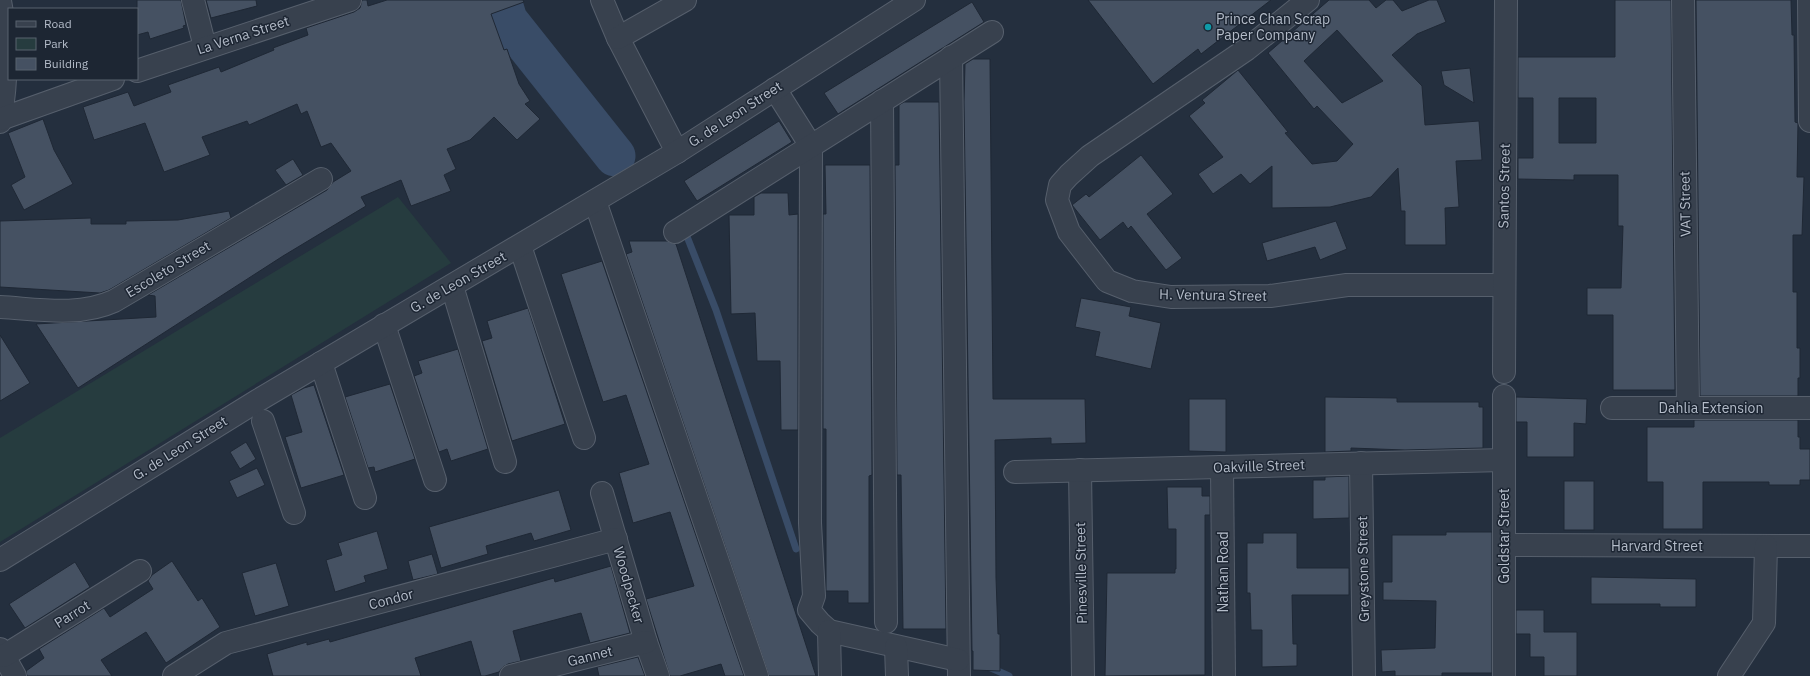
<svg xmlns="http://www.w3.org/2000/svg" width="1810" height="676" font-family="'IBM Plex Sans',sans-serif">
	<rect width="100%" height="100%" fill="#242f3e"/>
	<polygon fill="#263c3f" points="398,197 451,263 0,542 0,438"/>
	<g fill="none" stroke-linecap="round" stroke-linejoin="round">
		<g stroke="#394c67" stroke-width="7">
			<polyline points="686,234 716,310 796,549"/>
			<polyline points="991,668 1009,676"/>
		</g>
		<polyline stroke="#394c67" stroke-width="41" points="501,0 507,20 615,156"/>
	</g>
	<g fill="#455162" stroke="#1f2835" fill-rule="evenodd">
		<polygon points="137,0 181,0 186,25 183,26 184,28 150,39 148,32 137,35"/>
		<polygon points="206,0 256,0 257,6 211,18"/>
		<polygon points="362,0 367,0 368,6 387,0 523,0 524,2 491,14 504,50 507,49 519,84 530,101 525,104 540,119 517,140 494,117 470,140 447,149 456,169 444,175 451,191 411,206 401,180 361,197 366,206 283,256 78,388 36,324 156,317 155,296 148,295 327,190 333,182 351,171 331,143 321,147 307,111 301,114 297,104 249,125 247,121 202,137 210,155 164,172 145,123 94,140 83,107 128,92 134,106 171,92 168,85 219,67 221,72 274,50 273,48 308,35 306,28 354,12 360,8"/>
		<polygon points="1088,0 1271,0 1201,54 1198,49 1153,84"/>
		<path d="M1329,0H1369L1376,8L1386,0H1393L1402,11L1429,0H1437L1446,22L1417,34L1392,55L1422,86L1425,125L1479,121L1482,160L1456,161L1459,207L1445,208L1446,245H1405V211H1401L1398,168L1371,197L1330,207L1272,208V166L1250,184L1241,174L1213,194L1198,174L1223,157L1189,116L1205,103L1202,100L1238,70L1288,132L1285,133L1312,164L1337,161L1353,144L1317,106L1314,109L1268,53ZM1337,30L1383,81L1342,103L1304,61Z"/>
		<path d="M1615,0H1671L1675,390H1613V315H1587V288H1621L1623,226H1618V175H1574V180L1518,179V158H1533V98H1518V57H1615ZM1559,98H1596V143H1559Z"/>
		<polygon points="1696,0 1791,0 1792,35 1794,35 1795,122 1798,123 1797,177 1804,177 1802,235 1793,235 1793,292 1797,292 1797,348 1800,348 1800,378 1798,378 1798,396 1700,396"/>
		<polygon points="972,2 984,22 838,114 824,93"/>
		<polygon points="973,59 990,59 993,399 1085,399 1086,443 1051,444 1051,438 995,440 996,578 998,634 1000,634 1000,671 973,670 973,651 972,651 964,102 965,64"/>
		<polygon points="1470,68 1474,103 1444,85 1441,71"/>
		<polygon points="904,102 939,102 946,629 903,629 901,475 897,475 895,165 899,165 899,105"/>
		<polygon points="43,119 54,150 73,184 24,210 11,185 25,177 8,133"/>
		<polygon points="779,121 792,142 697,201 684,181"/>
		<polygon points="1141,155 1173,194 1147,214 1182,258 1166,270 1131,226 1128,229 1123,222 1100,240 1072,205 1086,194 1089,197"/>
		<polygon points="293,159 303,175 286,185 275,170"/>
		<polygon points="825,165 870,165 872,475 869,476 869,603 848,603 848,591 826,591 826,429 823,429 823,214 826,214"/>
		<polygon points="761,193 788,193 789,215 798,214 798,430 781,430 780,361 757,361 755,313 731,314 729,215 754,215 754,197"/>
		<polygon points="229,211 231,218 109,290 100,293 0,287 0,221 91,218 91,224 126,224 126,221 178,220"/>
		<polygon points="1336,221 1347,249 1320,260 1315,247 1267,261 1262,243"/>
		<polygon points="629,241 667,241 676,244 816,676 769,676 626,254 632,252"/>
		<polygon points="602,261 744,676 725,676 721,664 680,676 670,676 646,599 694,586 670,512 633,523 619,473 649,464 626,395 603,402 561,274"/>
		<polygon points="1081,298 1131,307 1129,316 1161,323 1151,369 1095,356 1100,332 1075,327"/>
		<polygon points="528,308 565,424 512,441 482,341 492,338 487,321"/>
		<polygon points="0,335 30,383 0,401"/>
		<polygon points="458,349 488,449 451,461 447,449 439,452 414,376 422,373 418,361"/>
		<polygon points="390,384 415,459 375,472 374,467 368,468 345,397"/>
		<polygon points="314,385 344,475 301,488 285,437 302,432 291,395 304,388"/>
		<polygon points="1325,397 1397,398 1397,402 1479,402 1479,407 1483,407 1483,448 1405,450 1351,448 1351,451 1325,452"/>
		<polygon points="1516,397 1587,399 1586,424 1574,423 1574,457 1527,457 1527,422 1516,422"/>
		<polygon points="1189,399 1226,399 1226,452 1189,451"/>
		<polygon points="1694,420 1798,420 1798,437 1800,437 1800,449 1810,449 1810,480 1800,480 1800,485 1769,485 1769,482 1703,482 1703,529 1663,529 1663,482 1647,482 1647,427 1694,427"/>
		<polygon points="246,442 256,459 240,469 230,452"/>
		<polygon points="257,468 265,485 237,498 229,481"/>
		<polygon points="1349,476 1349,518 1313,519 1313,480 1325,480 1325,477"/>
		<rect x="1564" y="481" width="30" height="49"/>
		<polygon points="1167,487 1202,487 1202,496 1210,496 1210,515 1205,515 1205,675 1105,676 1107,573 1175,573 1175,569 1176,569 1176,529 1168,529"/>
		<polygon points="559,490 571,530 534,541 531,533 486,546 488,554 441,568 429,527"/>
		<polygon points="377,531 388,569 364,576 366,582 335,592 326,560 342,555 338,543"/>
		<polygon points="1446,532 1492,532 1492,673 1442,673 1442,676 1395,676 1395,671 1382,672 1381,650 1435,648 1436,601 1383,600 1383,582 1392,582 1392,535 1446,535"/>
		<polygon points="1263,533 1297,533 1297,568 1349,568 1349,595 1292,595 1293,644 1297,644 1297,666 1262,667 1262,630 1251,630 1250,593 1247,593 1247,543 1263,543"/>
		<polygon points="432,554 438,574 413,580 408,561"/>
		<polygon points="172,561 198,601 202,598 220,627 166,663 146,632 101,660 112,676 27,676 26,671 44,658 39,649 104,608 110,617 153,589 148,581 152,575"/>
		<polygon points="75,562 90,587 25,628 9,604"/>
		<polygon points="276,563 289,606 255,616 242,573"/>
		<polygon points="611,566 630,633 590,643 581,613 513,631 521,661 508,664 503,667 499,672 485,676 481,676 471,641 415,658 421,676 273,676 267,654 307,642 307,645 329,639 330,642 554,578 555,582"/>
		<polygon points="1591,577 1696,579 1696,607 1660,607 1660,604 1591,604"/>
		<polygon points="1516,610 1544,610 1544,632 1577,632 1577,676 1544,676 1544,657 1530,657 1530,634 1516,634"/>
		<polygon points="638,657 645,676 599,676 597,667"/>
	</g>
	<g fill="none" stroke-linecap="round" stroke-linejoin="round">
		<g stroke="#565f6c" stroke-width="24">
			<g id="minor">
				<polyline points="193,0 205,47"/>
				<polyline points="602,0 618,38 677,152"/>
				<polyline points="1308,0 1247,49 1090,156 1069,175 1060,185 1057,200 1069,232 1107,281 1132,291 1171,297 1270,296 1347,285 1503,285"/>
				<polyline points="1683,0 1688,408"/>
				<polyline points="1809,0 1810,121"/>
				<path d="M0,1C8,41 7,82 0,122"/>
				<polyline points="618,38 685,0"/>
				<polyline points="951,57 959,676"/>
				<polyline points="137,71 350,0"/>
				<polyline points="775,89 811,146 810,523 814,596 809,610 820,623 829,631 958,660"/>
				<polyline points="882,101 886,622"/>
				<polyline points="1,119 113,79"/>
				<polyline points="595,201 757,676"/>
				<polyline points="675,232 992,32"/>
				<polyline points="520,246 584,438"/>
				<polyline points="452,286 505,462"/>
				<path d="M0,307C37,309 79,317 114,301L321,179"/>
				<polyline points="384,325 435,480"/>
				<polyline points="321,363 365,498"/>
				<polyline points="1504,372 1506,0"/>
				<polyline points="1612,408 1810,408"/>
				<polyline points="263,421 294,513"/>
				<polyline points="1361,463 1364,676"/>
				<polyline points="1222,467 1224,676"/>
				<polyline points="1080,470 1083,676"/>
				<polyline points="1015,472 1504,460"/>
				<polyline points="602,493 646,642 658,676"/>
				<polyline points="1505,545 1810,546"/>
				<polyline points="0,560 257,401 677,152 914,0"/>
				<polyline points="829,631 830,676"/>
				<polyline points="896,647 897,676"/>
				<polyline points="0,649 15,676"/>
				<polyline points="4,656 140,571"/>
				<polyline points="174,676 226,643 616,539"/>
				<polyline points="511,676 646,642"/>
				<polyline points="1504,676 1504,396"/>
				<polyline points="1729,676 1764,623 1766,546"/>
			</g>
		</g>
		<use href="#minor" stroke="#38414e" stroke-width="22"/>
	</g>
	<circle fill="#0f9aa8" stroke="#1d2633" stroke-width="1.5" cx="1208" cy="27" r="4"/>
	<g text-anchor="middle" stroke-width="3" stroke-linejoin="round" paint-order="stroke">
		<g font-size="14" fill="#b4bcc9" stroke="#1d2633" text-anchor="start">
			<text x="1216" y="24">Prince Chan Scrap<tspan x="1216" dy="16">Paper Company</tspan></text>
		</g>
		<g font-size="14" fill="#b4bcc9" stroke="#1d2633">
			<text transform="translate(243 35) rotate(-18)" y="5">La Verna Street</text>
			<text transform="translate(735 114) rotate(-33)" y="5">G. de Leon Street</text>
			<text transform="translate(1504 186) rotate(-89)" y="5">Santos Street</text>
			<text transform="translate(1685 204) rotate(-91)" y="5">VAT Street</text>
			<text transform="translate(168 269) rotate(-31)" y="5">Escoleto Street</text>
			<text transform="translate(458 282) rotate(-30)" y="5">G. de Leon Street</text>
			<text transform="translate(1213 295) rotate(1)" y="5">H. Ventura Street</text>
			<text x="1711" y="413">Dahlia Extension</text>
			<text transform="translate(180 448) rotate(-32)" y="5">G. de Leon Street</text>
			<text transform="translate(1259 466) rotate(-2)" y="5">Oakville Street</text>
			<text transform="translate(1504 536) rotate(-90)" y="5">Goldstar Street</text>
			<text x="1657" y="551">Harvard Street</text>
			<text transform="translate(1363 569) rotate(-91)" y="5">Greystone Street</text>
			<text transform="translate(1223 572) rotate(-90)" y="5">Nathan Road</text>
			<text transform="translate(1081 573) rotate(-91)" y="5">Pinesville Street</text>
			<text transform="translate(629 585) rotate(74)" y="5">Woodpecker</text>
			<text transform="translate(391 599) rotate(-15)" y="5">Condor</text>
			<text transform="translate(72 614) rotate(-32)" y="5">Parrot</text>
			<text transform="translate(590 656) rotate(-14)" y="5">Gannet</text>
		</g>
	</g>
	<rect x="8" y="8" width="130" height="72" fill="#1d2633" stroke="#59626f"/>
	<rect x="16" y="21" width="20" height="6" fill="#38414e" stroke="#59626f"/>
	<text x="44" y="28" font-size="12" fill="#b4bcc9">Road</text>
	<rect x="16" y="38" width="20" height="12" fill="#263c3f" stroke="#59626f"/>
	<text x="44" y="48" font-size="12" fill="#b4bcc9">Park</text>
	<rect x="16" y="58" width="20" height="12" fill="#455162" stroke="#59626f"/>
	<text x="44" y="68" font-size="12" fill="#b4bcc9">Building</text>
</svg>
